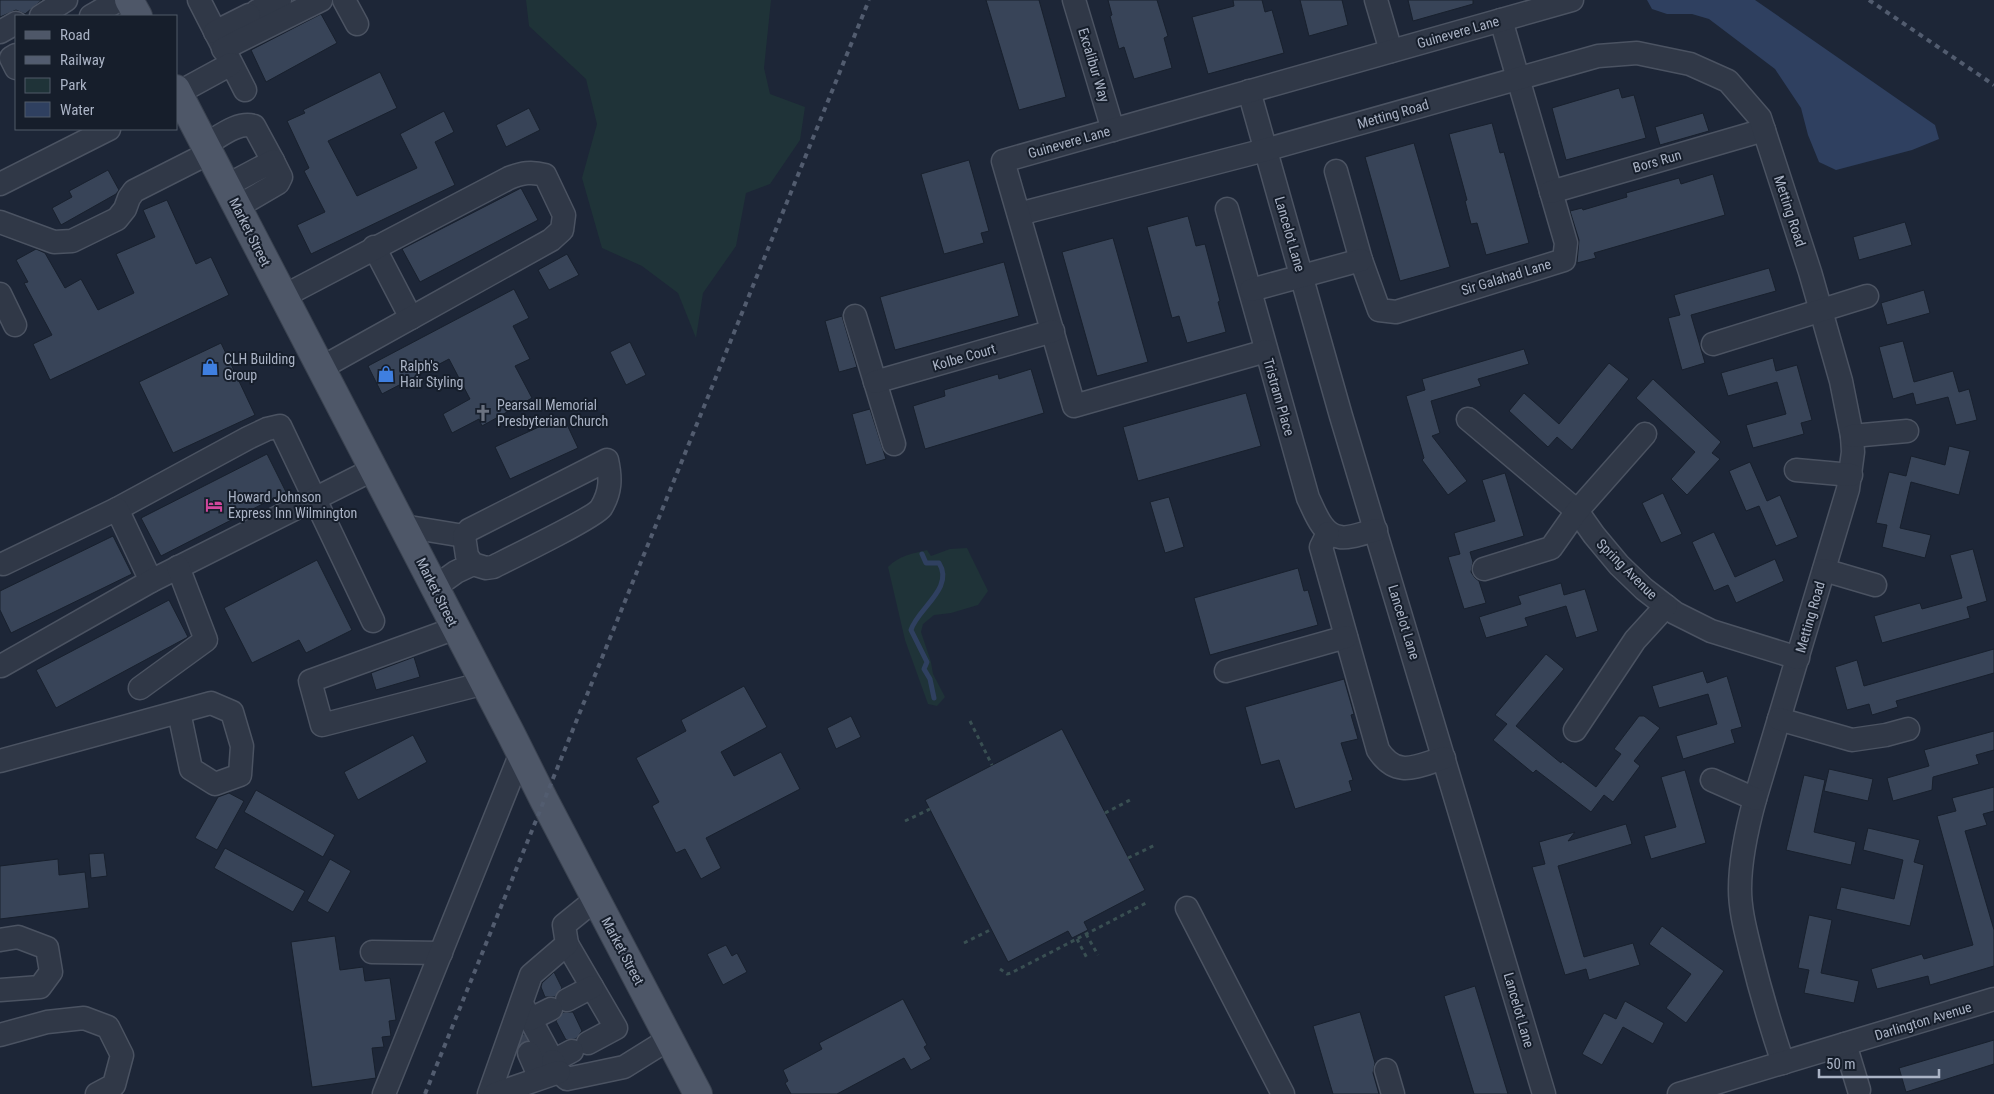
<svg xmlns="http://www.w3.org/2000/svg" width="1994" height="1094" font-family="'Roboto Condensed',sans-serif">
	<rect width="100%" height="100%" fill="#1d2637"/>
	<g fill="#1f3338">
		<polygon points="526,0 771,0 764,68 770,94 805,107 800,140 770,184 746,193 736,246 703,293 696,338 678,293 642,266 602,248 582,178 597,124 586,79 529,26"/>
		<path d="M967,548L988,591L978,605L951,613L934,615L923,624L921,632L931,662L933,674L945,697L937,706L928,704L905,640L888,567C898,556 914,553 927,550L931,556L950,549Z"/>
	</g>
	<polygon fill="#2f4060" points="1647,0 1755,0 1935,125 1939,139 1912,150 1836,170 1819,162 1808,135 1801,108 1775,69 1709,19 1692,14 1667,14 1652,9"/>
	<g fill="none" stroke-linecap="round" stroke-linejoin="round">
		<path stroke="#2f4060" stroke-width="5" d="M922,554L926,563H939C955,588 917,609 911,630L927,662L924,669L930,679L934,698"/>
	</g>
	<g fill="#384458" stroke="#18202d">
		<polygon points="0,0 42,0 25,14 16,10 0,17"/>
		<polygon points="986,0 1039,0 1066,97 1019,110"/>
		<polygon points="1108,0 1157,0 1168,36 1164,38 1172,68 1134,79 1124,47 1119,49 1110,16 1112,15"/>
		<polygon points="1233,0 1262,0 1265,12 1272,10 1284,53 1208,74 1192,17 1234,6"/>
		<polygon points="1300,0 1342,0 1348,25 1309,36"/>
		<polygon points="1408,0 1473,0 1473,4 1413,21"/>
		<polygon points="321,14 337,43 266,82 251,50"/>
		<polygon points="380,72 397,108 328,141 357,196 417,168 400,134 444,111 454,132 435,142 455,185 311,254 297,225 325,212 304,171 309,168 287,121 305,113 303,110"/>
		<polygon points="1619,88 1622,98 1634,95 1646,138 1566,160 1552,108"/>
		<polygon points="529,108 540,130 506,147 496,125"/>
		<polygon points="1703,113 1709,131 1660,145 1655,127"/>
		<polygon points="1492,123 1500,153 1504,152 1529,243 1486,255 1477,223 1471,224 1465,201 1467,200 1449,134"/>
		<polygon points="1414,143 1450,267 1400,281 1365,157"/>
		<polygon points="969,160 989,231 981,233 984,243 944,254 921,174"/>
		<polygon points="108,170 119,190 116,194 61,225 52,208 72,197 69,191"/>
		<polygon points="1713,174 1725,215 1594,253 1596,258 1577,263 1579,240 1570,211 1582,208 1583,210 1627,197 1626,193 1679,178 1681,184"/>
		<polygon points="521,188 538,220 420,282 402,249"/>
		<polygon points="167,200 196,264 211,257 229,295 50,380 33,344 52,335 24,283 28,282 16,260 36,249 45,253 65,288 81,279 98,310 134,293 116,254 155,237 143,210"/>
		<polygon points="1188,216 1196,246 1205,244 1220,301 1218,302 1226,332 1187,343 1179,316 1172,318 1147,227"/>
		<polygon points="1905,222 1912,245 1859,260 1853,237"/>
		<polygon points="1113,238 1148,362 1097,376 1062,252"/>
		<polygon points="567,254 579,275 549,290 538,270"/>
		<polygon points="1004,262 1019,316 895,350 880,297"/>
		<polygon points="1769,268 1776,291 1691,315 1705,363 1682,370 1668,318 1680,315 1674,295"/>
		<polygon points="514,289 529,318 513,326 530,359 515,366 532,398 482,426 479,419 452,433 443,414 470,399 449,359 382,394 368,366"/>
		<polygon points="1924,290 1930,313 1887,325 1881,303"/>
		<polygon points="842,316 857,367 839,372 825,321"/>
		<polygon points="1903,341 1914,382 1953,371 1959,392 1969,389 1977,420 1956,425 1948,397 1916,405 1913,393 1893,399 1879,347"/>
		<polygon points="630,342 646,375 626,385 610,352"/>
		<polygon points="221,343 255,415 173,453 139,382"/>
		<polygon points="1524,349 1529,364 1478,379 1481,386 1431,401 1440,433 1432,436 1467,481 1448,495 1422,460 1424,458 1406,396 1425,390 1422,379"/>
		<polygon points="1773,358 1776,371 1797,365 1812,420 1801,423 1804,434 1753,448 1746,425 1786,414 1777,382 1728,396 1721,373"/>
		<polygon points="1609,363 1629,379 1572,450 1557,437 1548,447 1509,411 1524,393 1559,424"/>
		<polygon points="1031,369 1044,413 925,449 913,406 945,396 944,390 998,374 999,379"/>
		<polygon points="1653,379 1721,442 1712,453 1720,459 1687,495 1671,479 1695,452 1636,398"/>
		<polygon points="1246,393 1261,446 1138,481 1123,427"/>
		<polygon points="870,409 886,459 866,465 852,414"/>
		<polygon points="563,416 578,448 510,479 495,447"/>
		<polygon points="1949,446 1970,451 1959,495 1911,482 1900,528 1931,535 1925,558 1882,547 1887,525 1876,523 1889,472 1906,476 1911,456 1945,465"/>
		<polygon points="267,454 286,492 161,556 141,518"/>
		<polygon points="1750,462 1767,501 1780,495 1798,537 1776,546 1759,506 1746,511 1729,471"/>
		<polygon points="1505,473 1524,536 1470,552 1473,562 1471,572 1475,578 1479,581 1486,603 1464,609 1448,557 1460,554 1454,533 1495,521 1482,480"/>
		<polygon points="1663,493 1682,534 1661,543 1642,503"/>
		<polygon points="1169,497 1184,547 1165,553 1150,502"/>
		<polygon points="1714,532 1735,577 1775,559 1784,581 1736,603 1728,585 1714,591 1692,542"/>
		<polygon points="113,536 132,574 11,633 0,610 0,591"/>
		<polygon points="1973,549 1987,601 1967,607 1970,618 1882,643 1874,616 1920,603 1922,609 1962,598 1950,555"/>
		<polygon points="317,560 352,630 306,653 299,640 252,663 224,608"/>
		<polygon points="1298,568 1304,591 1308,590 1318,625 1210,655 1194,598"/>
		<polygon points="1561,583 1564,595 1585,589 1598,631 1576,638 1566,606 1525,618 1528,626 1486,638 1479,617 1521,604 1518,596"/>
		<polygon points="169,600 188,637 56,708 36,670"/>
		<polygon points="1994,649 1994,673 1896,701 1898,707 1872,715 1869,704 1847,710 1835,667 1857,660 1864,686"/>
		<polygon points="1546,654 1564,669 1516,726 1561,763 1562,761 1596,787 1621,754 1614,749 1639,716 1644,716 1660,728 1634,761 1640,766 1613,802 1604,795 1591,812 1536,770 1533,773 1493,740 1507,724 1495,715"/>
		<polygon points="414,657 420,677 376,690 371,673"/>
		<polygon points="1703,671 1707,683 1727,676 1742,727 1731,730 1735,743 1683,759 1676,736 1717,724 1708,694 1659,708 1652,686"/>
		<polygon points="1344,679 1354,714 1351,715 1358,739 1341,743 1353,780 1349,781 1352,791 1295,809 1279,760 1261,765 1245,707"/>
		<polygon points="744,686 767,727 721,752 734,776 781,752 800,789 706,838 721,868 701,879 685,849 676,853 652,806 659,802 636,758 686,731 681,720"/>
		<polygon points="851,716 861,737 836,749 827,728"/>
		<polygon points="1062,729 1145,890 1084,922 1088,930 1072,938 1068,931 1008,962 925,800"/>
		<polygon points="1994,731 1994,750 1976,755 1979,764 1933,777 1932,790 1893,801 1887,778 1929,766 1924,750"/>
		<polygon points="413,735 427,762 358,800 344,772"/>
		<polygon points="1829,769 1873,779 1868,801 1824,791"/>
		<polygon points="1685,770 1706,843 1651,859 1644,836 1676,827 1661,777"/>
		<polygon points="1804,775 1825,780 1814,832 1856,842 1851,865 1786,850"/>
		<polygon points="1994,787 1994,811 1983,814 1987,825 1965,831 1994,930 1994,966 1930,985 1928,976 1877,989 1871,969 1922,954 1924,959 1973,945 1937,816 1956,811 1952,798"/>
		<polygon points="256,790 335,835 323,857 244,812"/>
		<polygon points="229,793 244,801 217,850 195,838 218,797"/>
		<polygon points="1626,824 1632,844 1558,866 1584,957 1633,943 1640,965 1589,980 1586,969 1565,975 1532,867 1545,864 1539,842 1575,832 1568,841"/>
		<polygon points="1868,828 1920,840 1914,862 1924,865 1910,926 1836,909 1841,887 1894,899 1903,860 1863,850"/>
		<polygon points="225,848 305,891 293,912 214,868"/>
		<polygon points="104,853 107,876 91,878 89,854"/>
		<polygon points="58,859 59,875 85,872 89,908 0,919 0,866"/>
		<polygon points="330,859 351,871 328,913 307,901"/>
		<polygon points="1809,915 1832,920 1821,973 1859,981 1854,1003 1804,993 1809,970 1798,968"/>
		<polygon points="1662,926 1724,971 1686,1023 1666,1008 1691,974 1649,944"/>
		<polygon points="335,936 340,970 363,967 365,981 390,978 396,1020 389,1021 391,1036 382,1037 384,1047 372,1048 376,1078 312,1087 291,942"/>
		<polygon points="726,945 732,956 737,953 747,972 723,985 707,954"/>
		<polygon points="554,972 562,988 555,997 545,997 541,987 542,983"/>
		<polygon points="1475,986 1508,1094 1474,1094 1444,996"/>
		<polygon points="903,999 927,1045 924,1047 931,1059 911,1070 904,1058 837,1094 791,1094 785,1083 788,1081 783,1070 822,1049 819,1043"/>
		<polygon points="1625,1001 1664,1023 1653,1044 1623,1027 1602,1065 1582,1054 1604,1013 1616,1019"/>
		<polygon points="563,1012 573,1012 582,1031 576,1039 566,1040 556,1021"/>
		<polygon points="1360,1012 1375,1063 1373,1073 1379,1094 1333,1094 1313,1026"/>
		<polygon points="1994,1040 1994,1064 1906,1092 1899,1068"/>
	</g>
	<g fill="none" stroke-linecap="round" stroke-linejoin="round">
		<polyline stroke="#394253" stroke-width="22" stroke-dasharray="22 11" stroke-linecap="butt" points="521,1036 529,1053"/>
		<g stroke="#4b5362" stroke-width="25">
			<g id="minor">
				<polyline points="199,0 245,90"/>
				<polyline points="344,0 357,24"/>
				<polyline points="1074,0 1113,130"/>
				<polyline points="1376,0 1391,51"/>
				<polyline points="257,11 280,0"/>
				<polyline points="41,16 66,0"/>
				<polyline points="91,16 119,0"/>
				<polyline points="0,32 16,23"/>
				<polyline points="215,32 249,15"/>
				<polyline points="223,49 321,0"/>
				<polyline points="16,55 11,58 16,68"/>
				<polyline points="1249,91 1341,416 1544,1094"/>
				<polyline points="176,94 231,64"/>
				<path d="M205,145C219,137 238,121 254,126L273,161"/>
				<polyline points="1336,171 1361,260 1379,310 1396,312 1564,260 1566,243 1501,20"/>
				<polyline points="0,184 109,129"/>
				<polyline points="226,186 273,161 281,177 278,183 237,207"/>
				<polyline points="1551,192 1764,130"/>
				<path d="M1227,209L1308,498C1315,512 1322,535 1340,537C1348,539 1367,532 1376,530"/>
				<path d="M1019,214L1265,150L1598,56L1637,53L1690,64L1728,81L1760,118L1810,272L1841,381L1852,436L1853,452L1848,489L1755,799C1747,828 1740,859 1740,889C1740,911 1746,932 1751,953C1760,990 1771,1027 1783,1063"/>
				<polyline points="0,222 54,242 72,241 117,219 125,209 129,198 134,191 209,153"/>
				<polyline points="374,247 411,318"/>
				<polyline points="1251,290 1361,260"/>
				<polyline points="0,294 15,325"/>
				<path d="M284,296L509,178C522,173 531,171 545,175L564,215L562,230L551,240L321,368"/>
				<polyline points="855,316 894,444"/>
				<polyline points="1713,344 1867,296"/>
				<polyline points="1266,351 1074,406 1003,161 1572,0"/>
				<polyline points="875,382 1053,331"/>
				<polyline points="1468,419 1577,511 1594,535 1619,565 1644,589 1675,613 1711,631 1798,658"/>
				<polyline points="1852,436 1907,431"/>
				<polyline points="1796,470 1851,475"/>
				<polyline points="117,509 248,438 267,429 280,426 373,621"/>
				<polyline points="403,526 464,536"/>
				<path d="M1328,533L1321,547L1378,750C1397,779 1416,766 1444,758"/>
				<polyline points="3,564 117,509 151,581"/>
				<polyline points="1484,569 1551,548 1577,511 1645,434"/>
				<polyline points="1824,570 1875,585"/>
				<path d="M435,587L456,572L473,564L486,568L493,567C509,559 595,517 601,508C611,492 611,478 607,460L469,530L464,536L467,556L473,564"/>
				<polyline points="456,628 310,681 322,725 485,683"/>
				<polyline points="1,666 151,581 374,469"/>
				<polyline points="1226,671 1346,637"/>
				<polyline points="140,688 206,640 178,567"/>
				<polyline points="1779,719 1852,740 1886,735 1908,729"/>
				<polyline points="1575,730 1635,640 1666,606"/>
				<polyline points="0,761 211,703 232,712 242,746 240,775 215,784 191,769 179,712"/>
				<polyline points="1712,780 1755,799"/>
				<polyline points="1187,908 1283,1094"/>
				<polyline points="0,940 18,937 47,948 51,972 40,987 0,990"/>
				<polyline points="567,944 616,1028 588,1043"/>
				<polyline points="372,952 441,953"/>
				<polyline points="567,1000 592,987"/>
				<polyline points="522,1004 553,1061 572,1051"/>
				<polyline points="531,1019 551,1009"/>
				<polyline points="0,1035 47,1022 84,1018 108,1027 122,1055 114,1085 97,1094"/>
				<polyline points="1845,1044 1859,1090"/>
				<polyline points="529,1053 540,1078"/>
				<polyline points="553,1061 559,1072 567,1079 624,1067 669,1039"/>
				<polyline points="1386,1070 1393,1094"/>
				<polyline points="384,1094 521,753"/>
				<polyline points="489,1094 531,975 567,944 564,925 596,899"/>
				<polyline points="495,1094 559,1072"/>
				<polyline points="1679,1094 1994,999"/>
			</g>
		</g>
		<g stroke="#3a4250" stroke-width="30">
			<g id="major">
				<polyline points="129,0 138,16"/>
				<polyline points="176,89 511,734 544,800 698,1094"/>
			</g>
		</g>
		<g stroke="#394f52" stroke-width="3" stroke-dasharray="4 4" stroke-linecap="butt">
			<polyline points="970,721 992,765"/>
			<polyline points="1105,813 1132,799"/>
			<polyline points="905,821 930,809"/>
			<polyline points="1128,858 1155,845"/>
			<polyline points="1086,934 1098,955"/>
			<polyline points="1077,939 1088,960"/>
			<polyline points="964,943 992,929"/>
			<polyline points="1000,969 1007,974 1011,973 1148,902"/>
		</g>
		<use href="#minor" stroke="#303847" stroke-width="22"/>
		<use href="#major" stroke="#4e5768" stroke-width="28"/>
		<g stroke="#525c6f" stroke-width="4" stroke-dasharray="5 5" stroke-linecap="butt">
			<polyline points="1869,0 1994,85"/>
			<polyline points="425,1094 869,0"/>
		</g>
	</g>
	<defs>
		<g id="shop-bare" transform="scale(1.35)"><path d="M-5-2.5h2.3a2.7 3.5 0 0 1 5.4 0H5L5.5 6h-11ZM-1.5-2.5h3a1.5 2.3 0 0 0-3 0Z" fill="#3f7fe0" stroke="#161e2b" stroke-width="2.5" paint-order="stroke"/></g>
		<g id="church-bare" transform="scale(1.35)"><path d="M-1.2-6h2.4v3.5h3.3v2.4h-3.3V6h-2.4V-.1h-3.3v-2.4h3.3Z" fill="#6b7280" stroke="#161e2b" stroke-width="2.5" paint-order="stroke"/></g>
		<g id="hotel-bare" transform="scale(1.35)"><path d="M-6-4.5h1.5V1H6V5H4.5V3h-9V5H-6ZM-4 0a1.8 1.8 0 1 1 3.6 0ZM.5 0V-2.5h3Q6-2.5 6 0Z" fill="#d1479c" stroke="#161e2b" stroke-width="2.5" paint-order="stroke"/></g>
	</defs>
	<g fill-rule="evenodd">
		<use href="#shop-bare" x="210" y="367"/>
		<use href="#shop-bare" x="386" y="374"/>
		<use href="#church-bare" x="483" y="413"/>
		<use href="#hotel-bare" x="214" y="505"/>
	</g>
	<g text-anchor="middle" stroke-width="4" stroke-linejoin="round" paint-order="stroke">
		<g font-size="14" fill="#aab3c5" stroke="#161e2b">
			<text transform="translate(1458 32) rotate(-16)" y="5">Guinevere Lane</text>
			<text transform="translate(1094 65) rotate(73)" y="5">Excalibur Way</text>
			<text transform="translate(1393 114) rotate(-16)" y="5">Metting Road</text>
			<text transform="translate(1069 142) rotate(-16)" y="5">Guinevere Lane</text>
			<text transform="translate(1657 161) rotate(-16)" y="5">Bors Run</text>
			<text transform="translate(1790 211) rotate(72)" y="5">Metting Road</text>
			<text transform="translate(250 232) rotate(63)" y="5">Market Street</text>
			<text transform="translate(1290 234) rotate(74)" y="5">Lancelot Lane</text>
			<text transform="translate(1506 277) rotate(-17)" y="5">Sir Galahad Lane</text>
			<text transform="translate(964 357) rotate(-16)" y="5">Kolbe Court</text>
			<text transform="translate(1279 397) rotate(74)" y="5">Tristram Place</text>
			<text transform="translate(1627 569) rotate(45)" y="5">Spring Avenue</text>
			<text transform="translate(437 592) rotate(63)" y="5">Market Street</text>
			<text transform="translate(1810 617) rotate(-74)" y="5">Metting Road</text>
			<text transform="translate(1404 622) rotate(73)" y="5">Lancelot Lane</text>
			<text transform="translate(623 951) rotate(62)" y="5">Market Street</text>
			<text transform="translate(1519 1010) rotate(74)" y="5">Lancelot Lane</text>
			<text transform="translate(1923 1021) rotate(-17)" y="5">Darlington Avenue</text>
		</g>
		<g font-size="14" fill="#aab3c5" stroke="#161e2b" text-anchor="start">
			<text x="224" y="364">CLH Building<tspan x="224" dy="16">Group</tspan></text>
			<text x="400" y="371">Ralph's<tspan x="400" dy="16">Hair Styling</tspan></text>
			<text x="497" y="410">Pearsall Memorial<tspan x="497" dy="16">Presbyterian Church</tspan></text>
			<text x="228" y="502">Howard Johnson<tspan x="228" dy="16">Express Inn Wilmington</tspan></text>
		</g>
	</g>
	<rect x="15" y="15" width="162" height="115" fill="#161e2b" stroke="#515a69"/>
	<rect x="25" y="31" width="25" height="8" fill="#4e5768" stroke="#515a69"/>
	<text x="60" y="40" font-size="15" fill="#aab3c5">Road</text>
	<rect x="25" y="56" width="25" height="8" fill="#525c6f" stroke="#515a69"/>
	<text x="60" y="65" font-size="15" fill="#aab3c5">Railway</text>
	<rect x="25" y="78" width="25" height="15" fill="#1f3338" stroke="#515a69"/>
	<text x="60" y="90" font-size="15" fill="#aab3c5">Park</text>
	<rect x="25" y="102" width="25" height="15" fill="#2f4060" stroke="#515a69"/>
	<text x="60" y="115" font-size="15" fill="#aab3c5">Water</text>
	<path d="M1819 1069v8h120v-8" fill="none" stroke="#aab3c5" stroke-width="2.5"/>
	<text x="1826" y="1069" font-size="15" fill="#aab3c5" stroke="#161e2b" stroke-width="4" paint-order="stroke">50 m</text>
</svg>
